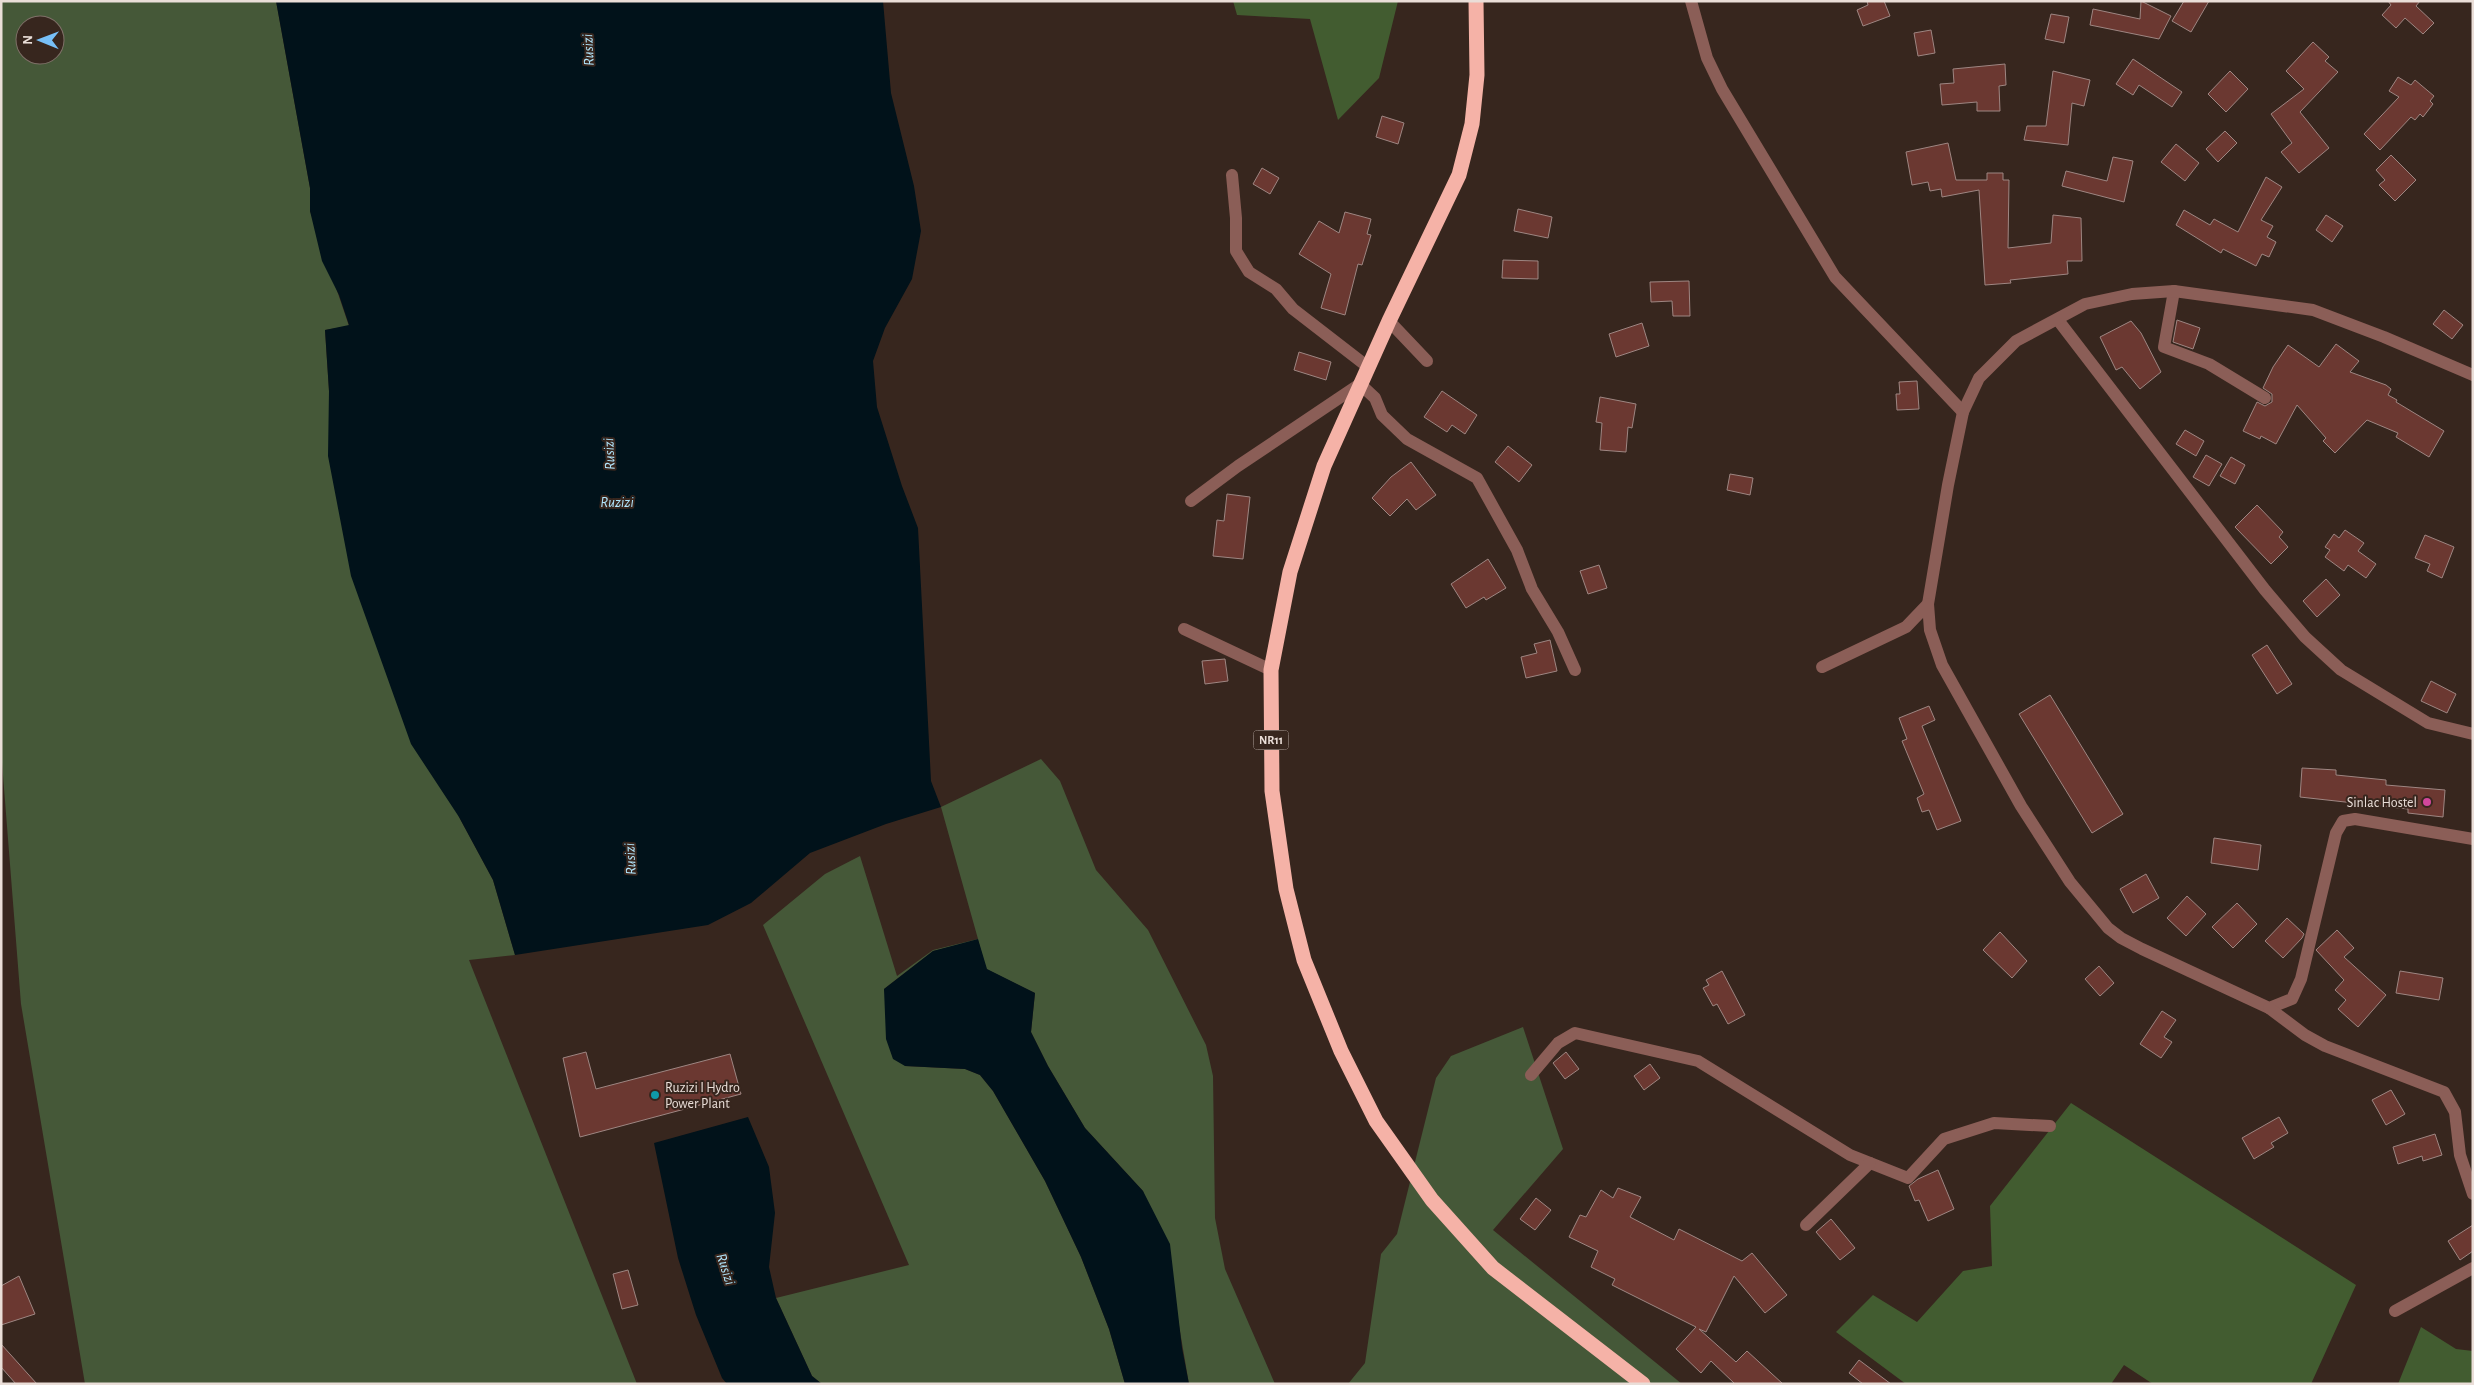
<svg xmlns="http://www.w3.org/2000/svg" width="2474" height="1385" font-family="'Alegreya Sans',sans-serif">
	<rect width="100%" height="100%" fill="#37261e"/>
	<g fill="#455838" fill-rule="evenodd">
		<path d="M1,1H276L310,188V211L349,326L325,330L329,391L459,817L493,880L515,955L469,960L637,1384H85L21,1004L1,750ZM25,25H55V55H25Z"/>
		<polygon points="1041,759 1060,781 1096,870 1148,930 1206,1045 1213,1076 1215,1218 1225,1269 1275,1384 1189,1384 1176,1308 1143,1191 1085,1128 1048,1066 1031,1032 1035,993 986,969 978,940 933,951 884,989 905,1066 965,1069 980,1075 993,1091 1045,1181 1081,1257 1109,1329 1125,1384 822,1384 812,1376 776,1298 909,1265 763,925 825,874 860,856 897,976 933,950 978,939 941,807"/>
		<polygon points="1523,1027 1563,1149 1493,1230 1682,1384 1348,1384 1365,1363 1381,1254 1397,1234 1436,1078 1451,1056"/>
	</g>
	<g fill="#425c30">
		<polygon points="1233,1 1398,1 1379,78 1338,120 1310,19 1237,15"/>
		<polygon points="2071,1103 2356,1285 2311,1384 2153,1384 2124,1365 2111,1384 1906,1384 1836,1332 1873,1295 1917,1322 1963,1271 1992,1266 1990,1206"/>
		<polygon points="2421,1327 2456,1349 2473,1351 2473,1384 2398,1384"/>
	</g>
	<g fill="#01121a">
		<polygon points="883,1 891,93 914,186 921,231 912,279 885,328 873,361 877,407 902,486 918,528 931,781 941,807 886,824 810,853 751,903 708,925 515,955 493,880 459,817 411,744 351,576 328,456 329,391 325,330 349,325 339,295 322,261 310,211 310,188 276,1"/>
		<polygon points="978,939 987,969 1035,993 1031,1032 1048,1066 1085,1128 1143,1191 1170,1244 1182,1348 1189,1384 1125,1384 1109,1329 1081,1257 1045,1181 993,1091 980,1075 965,1069 905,1066 893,1059 886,1039 884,989 933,951"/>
		<polygon points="748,1117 769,1167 775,1213 769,1267 776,1298 812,1376 822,1384 727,1384 722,1378 696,1315 678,1258 654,1143"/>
	</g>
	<g fill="#6b3831" stroke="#9e8682">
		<polygon points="1867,1 1884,1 1890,16 1863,26 1857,10 1868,5"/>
		<polygon points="2141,1 2171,16 2159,39 2090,25 2093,9 2140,19"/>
		<polygon points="2184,1 2209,1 2191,32 2172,21"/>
		<polygon points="2388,1 2420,1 2416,6 2434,23 2423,34 2405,18 2396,28 2382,15 2391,5"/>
		<polygon points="2051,14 2069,17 2064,43 2045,39"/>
		<polygon points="1931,30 1935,53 1918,56 1914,33"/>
		<polygon points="2313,42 2329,57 2325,61 2338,72 2300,112 2329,148 2299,173 2281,152 2292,143 2271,114 2304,89 2286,71"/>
		<polygon points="2133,59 2182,92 2172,107 2139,85 2133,95 2116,84"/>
		<polygon points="2005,64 2006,85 1999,86 2000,111 1977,111 1977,102 1942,105 1940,84 1954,83 1953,69"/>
		<polygon points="2053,71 2090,80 2084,106 2072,103 2068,145 2024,140 2027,126 2046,126"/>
		<polygon points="2230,71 2248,89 2226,112 2208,94"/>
		<polygon points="2398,77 2411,85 2415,80 2434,96 2430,101 2433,104 2423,117 2420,114 2415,120 2411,117 2380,150 2364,134 2399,97 2389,91"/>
		<polygon points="1382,116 1404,123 1398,144 1376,137"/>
		<polygon points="2225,131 2237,143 2218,162 2206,149"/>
		<polygon points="1948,143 1956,180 1987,180 1987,173 2003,173 2003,180 2009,180 2008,248 2051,243 2053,215 2081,218 2082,261 2067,261 2068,274 2010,280 2011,283 1985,285 1979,190 1942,197 1941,189 1930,191 1928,182 1912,185 1906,152"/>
		<polygon points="2176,144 2199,163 2185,181 2161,162"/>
		<polygon points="2391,155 2416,180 2395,201 2379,185 2385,180 2376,170"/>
		<polygon points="2113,157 2133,161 2124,202 2062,186 2066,171 2107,181"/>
		<polygon points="1262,168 1279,178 1270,194 1253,184"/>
		<polygon points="2266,177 2282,187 2261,220 2273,226 2267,237 2276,242 2269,257 2262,254 2256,266 2223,249 2221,253 2176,225 2184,210 2210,225 2214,219 2238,232"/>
		<polygon points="1518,209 1552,217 1548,238 1514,231"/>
		<polygon points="1345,212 1371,219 1367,234 1371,235 1362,265 1358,264 1345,315 1321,308 1331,274 1299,254 1319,221 1339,233"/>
		<polygon points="2326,215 2343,226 2332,242 2316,230"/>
		<polygon points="1503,260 1538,261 1538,279 1502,278"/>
		<polygon points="1689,281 1690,316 1673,316 1672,301 1651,302 1650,282"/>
		<polygon points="2444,310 2463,325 2452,339 2433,324"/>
		<polygon points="2177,320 2200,328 2193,349 2173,342"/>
		<polygon points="2131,321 2141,333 2161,372 2140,389 2122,367 2116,370 2100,337"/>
		<polygon points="1642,323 1649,346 1616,357 1609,334"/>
		<polygon points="2336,344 2359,361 2350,372 2386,385 2391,389 2388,395 2397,400 2396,402 2444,431 2429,457 2396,437 2398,433 2367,420 2335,453 2323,441 2326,438 2297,405 2276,444 2261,436 2260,439 2243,431 2257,402 2265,406 2272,402 2272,394 2263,388 2273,367 2288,345 2319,367"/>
		<polygon points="1299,352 1331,362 1326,380 1294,370"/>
		<polygon points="1917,381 1919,409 1897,410 1896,394 1900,394 1899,382"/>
		<polygon points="1442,391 1477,415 1465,434 1452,425 1447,432 1424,417"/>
		<polygon points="1600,397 1636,404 1632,428 1628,427 1626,452 1600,450 1602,423 1596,422"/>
		<polygon points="2185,430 2204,441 2196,456 2176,444"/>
		<polygon points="1508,446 1532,465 1519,482 1495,462"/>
		<polygon points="2206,455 2222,464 2209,486 2193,477"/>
		<polygon points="2231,457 2245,465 2235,484 2220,476"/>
		<polygon points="1411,462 1436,495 1416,510 1407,499 1390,516 1372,498 1391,477"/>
		<polygon points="1730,474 1753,478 1750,495 1727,490"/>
		<polygon points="1227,494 1250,497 1243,559 1213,556 1217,520 1224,521"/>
		<polygon points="2257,505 2283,532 2279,537 2288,547 2271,564 2235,527"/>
		<polygon points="2345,530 2364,543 2358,551 2376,564 2366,578 2348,565 2344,571 2325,557 2330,550 2325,547 2334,534 2339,538"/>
		<polygon points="2425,535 2454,547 2442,578 2427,571 2430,564 2415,558"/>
		<polygon points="1488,559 1506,588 1486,600 1484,597 1466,608 1451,584"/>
		<polygon points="1599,565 1607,588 1588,594 1580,571"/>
		<polygon points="2326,579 2340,595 2317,617 2303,601"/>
		<polygon points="1550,640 1557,671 1526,678 1521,657 1537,653 1534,644"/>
		<polygon points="2267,645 2292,684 2277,694 2252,655"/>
		<polygon points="1225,659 1228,681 1205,684 1202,661"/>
		<polygon points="2431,681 2456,694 2447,713 2421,701"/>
		<polygon points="2050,695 2123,814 2092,833 2019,714"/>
		<polygon points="1929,706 1935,720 1922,726 1961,821 1937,830 1929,810 1922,812 1917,798 1924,794 1902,741 1907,739 1899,718"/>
		<polygon points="2302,768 2336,770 2336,775 2386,780 2386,785 2445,790 2443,817 2408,813 2408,809 2300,797"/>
		<polygon points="2214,838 2261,845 2258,870 2211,863"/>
		<polygon points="2146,874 2159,898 2133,913 2120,889"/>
		<polygon points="2187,896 2206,914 2186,936 2167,918"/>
		<polygon points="2237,903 2257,924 2233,948 2212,927"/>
		<polygon points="2287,918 2304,934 2302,938 2283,958 2265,941"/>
		<polygon points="2337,930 2354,948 2344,957 2386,995 2358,1027 2338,1009 2346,1000 2335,990 2344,980 2316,950"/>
		<polygon points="2000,932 2027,961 2012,978 1983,950"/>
		<polygon points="2099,966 2114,983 2100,996 2085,979"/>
		<polygon points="1722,971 1745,1015 1728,1024 1717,1004 1713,1006 1703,988 1709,985 1706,980"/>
		<polygon points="2400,971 2443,978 2439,1000 2396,993"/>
		<polygon points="2162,1011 2176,1020 2164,1037 2172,1042 2161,1058 2140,1044"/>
		<polygon points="586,1052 596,1089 730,1054 741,1094 580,1137 563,1058"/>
		<polygon points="1566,1052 1579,1069 1565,1079 1553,1063"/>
		<polygon points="1650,1064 1660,1078 1644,1090 1634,1076"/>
		<polygon points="2391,1090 2405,1114 2386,1125 2372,1100"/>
		<polygon points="2279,1117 2288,1133 2271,1143 2274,1147 2254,1159 2242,1138"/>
		<polygon points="2435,1134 2442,1155 2423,1161 2422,1156 2398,1164 2393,1147"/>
		<polygon points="1938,1170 1954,1209 1928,1221 1919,1200 1915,1201 1909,1186 1918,1179"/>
		<polygon points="1618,1188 1641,1197 1630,1217 1674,1240 1679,1229 1742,1261 1752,1253 1787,1295 1765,1313 1734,1276 1706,1332 1699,1329 1736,1362 1747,1351 1783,1384 1735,1384 1711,1361 1701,1373 1676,1349 1696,1327 1612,1285 1615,1279 1591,1267 1598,1251 1569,1237 1580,1215 1586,1217 1601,1190 1613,1198"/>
		<polygon points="1536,1198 1551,1210 1535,1230 1520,1219"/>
		<polygon points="1831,1219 1855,1248 1840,1260 1816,1232"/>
		<polygon points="2473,1225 2473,1251 2460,1260 2448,1241"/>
		<polygon points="628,1270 638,1305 622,1309 613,1274"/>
		<polygon points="19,1276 35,1314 1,1325 1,1286"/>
		<polygon points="1,1344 37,1384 16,1384 1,1367"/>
		<polygon points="1859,1360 1891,1384 1863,1384 1849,1373"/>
	</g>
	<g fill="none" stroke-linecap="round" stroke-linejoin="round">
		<g stroke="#8b5e57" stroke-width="12">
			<polyline points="1691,1 1707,58 1722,89 1835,277 1963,412"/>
			<polyline points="1232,175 1236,218 1236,251 1249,272 1276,289 1293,309 1368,367"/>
			<polyline points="2174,291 2164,347 2209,364 2265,398"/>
			<polyline points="2058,320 2265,590 2305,637 2341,670 2428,723 2473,734"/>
			<polyline points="1389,321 1427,361"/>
			<polyline points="2473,375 2384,337 2313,310 2174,291 2132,294 2085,304 2016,341 1979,378 1963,412 1948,485 1928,604 1930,630 1942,665 2021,806 2070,882 2108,928 2121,938 2142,949 2269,1008 2292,999 2301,979 2336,833 2343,821 2355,819 2473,839"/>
			<polyline points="1191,501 1238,466 1360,384 1375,398 1382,415 1407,439 1477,478 1517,550 1532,589 1558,632 1575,670"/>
			<polyline points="1184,629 1271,670"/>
			<polyline points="1822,667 1906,627 1928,604"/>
			<polyline points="2269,1008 2305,1035 2325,1046 2444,1092 2455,1112 2460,1155 2473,1194"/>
			<polyline points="1531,1075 1558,1043 1575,1033 1698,1061 1850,1155 1908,1178 1944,1139 1994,1123 2050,1126"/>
			<polyline points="1806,1225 1870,1163"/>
			<polyline points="2395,1311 2473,1268"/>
		</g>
		<polyline stroke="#f5b2a7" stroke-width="15" points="1476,1 1477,75 1472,124 1459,175 1389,321 1324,466 1290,572 1271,670 1272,791 1286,889 1304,960 1341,1051 1376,1121 1432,1200 1493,1268 1643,1384"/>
	</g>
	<circle fill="#d1479c" stroke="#37261e" stroke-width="2" cx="2427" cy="802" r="5"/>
	<circle fill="#0f9aa8" stroke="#37261e" stroke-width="2" cx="655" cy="1095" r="5"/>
	<g text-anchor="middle" stroke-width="4" stroke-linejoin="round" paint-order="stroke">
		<rect fill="#37261e" stroke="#b4a7a0" stroke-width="1" x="1253.5" y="730.5" width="35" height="19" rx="4"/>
		<g font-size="12" font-weight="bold" fill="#eaded8">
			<text x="1271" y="744">NR11</text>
		</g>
		<g font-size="14" fill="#eaded8" stroke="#37261e" text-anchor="end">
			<text x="2417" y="807">Sinlac Hostel</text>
			<text x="665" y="1092" text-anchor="start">Ruzizi I Hydro<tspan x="665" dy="16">Power Plant</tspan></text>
		</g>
		<g font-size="15" font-style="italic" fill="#b1e6fd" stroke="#37261e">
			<text transform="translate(588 50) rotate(-93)" y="5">Rusizi</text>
			<text transform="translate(609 454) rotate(-93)" y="5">Rusizi</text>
			<text x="617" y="507">Ruzizi</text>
			<text transform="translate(630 859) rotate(-93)" y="5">Rusizi</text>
			<text transform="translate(726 1269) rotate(72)" y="5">Rusizi</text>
		</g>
	</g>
	<rect width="2474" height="1385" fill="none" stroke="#eaded8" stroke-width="5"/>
	<g transform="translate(40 40) rotate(271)"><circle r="24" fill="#37261e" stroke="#7f7068"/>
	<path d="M0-4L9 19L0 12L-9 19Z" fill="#77bff7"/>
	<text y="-8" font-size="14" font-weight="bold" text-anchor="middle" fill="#eaded8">N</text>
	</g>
</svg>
